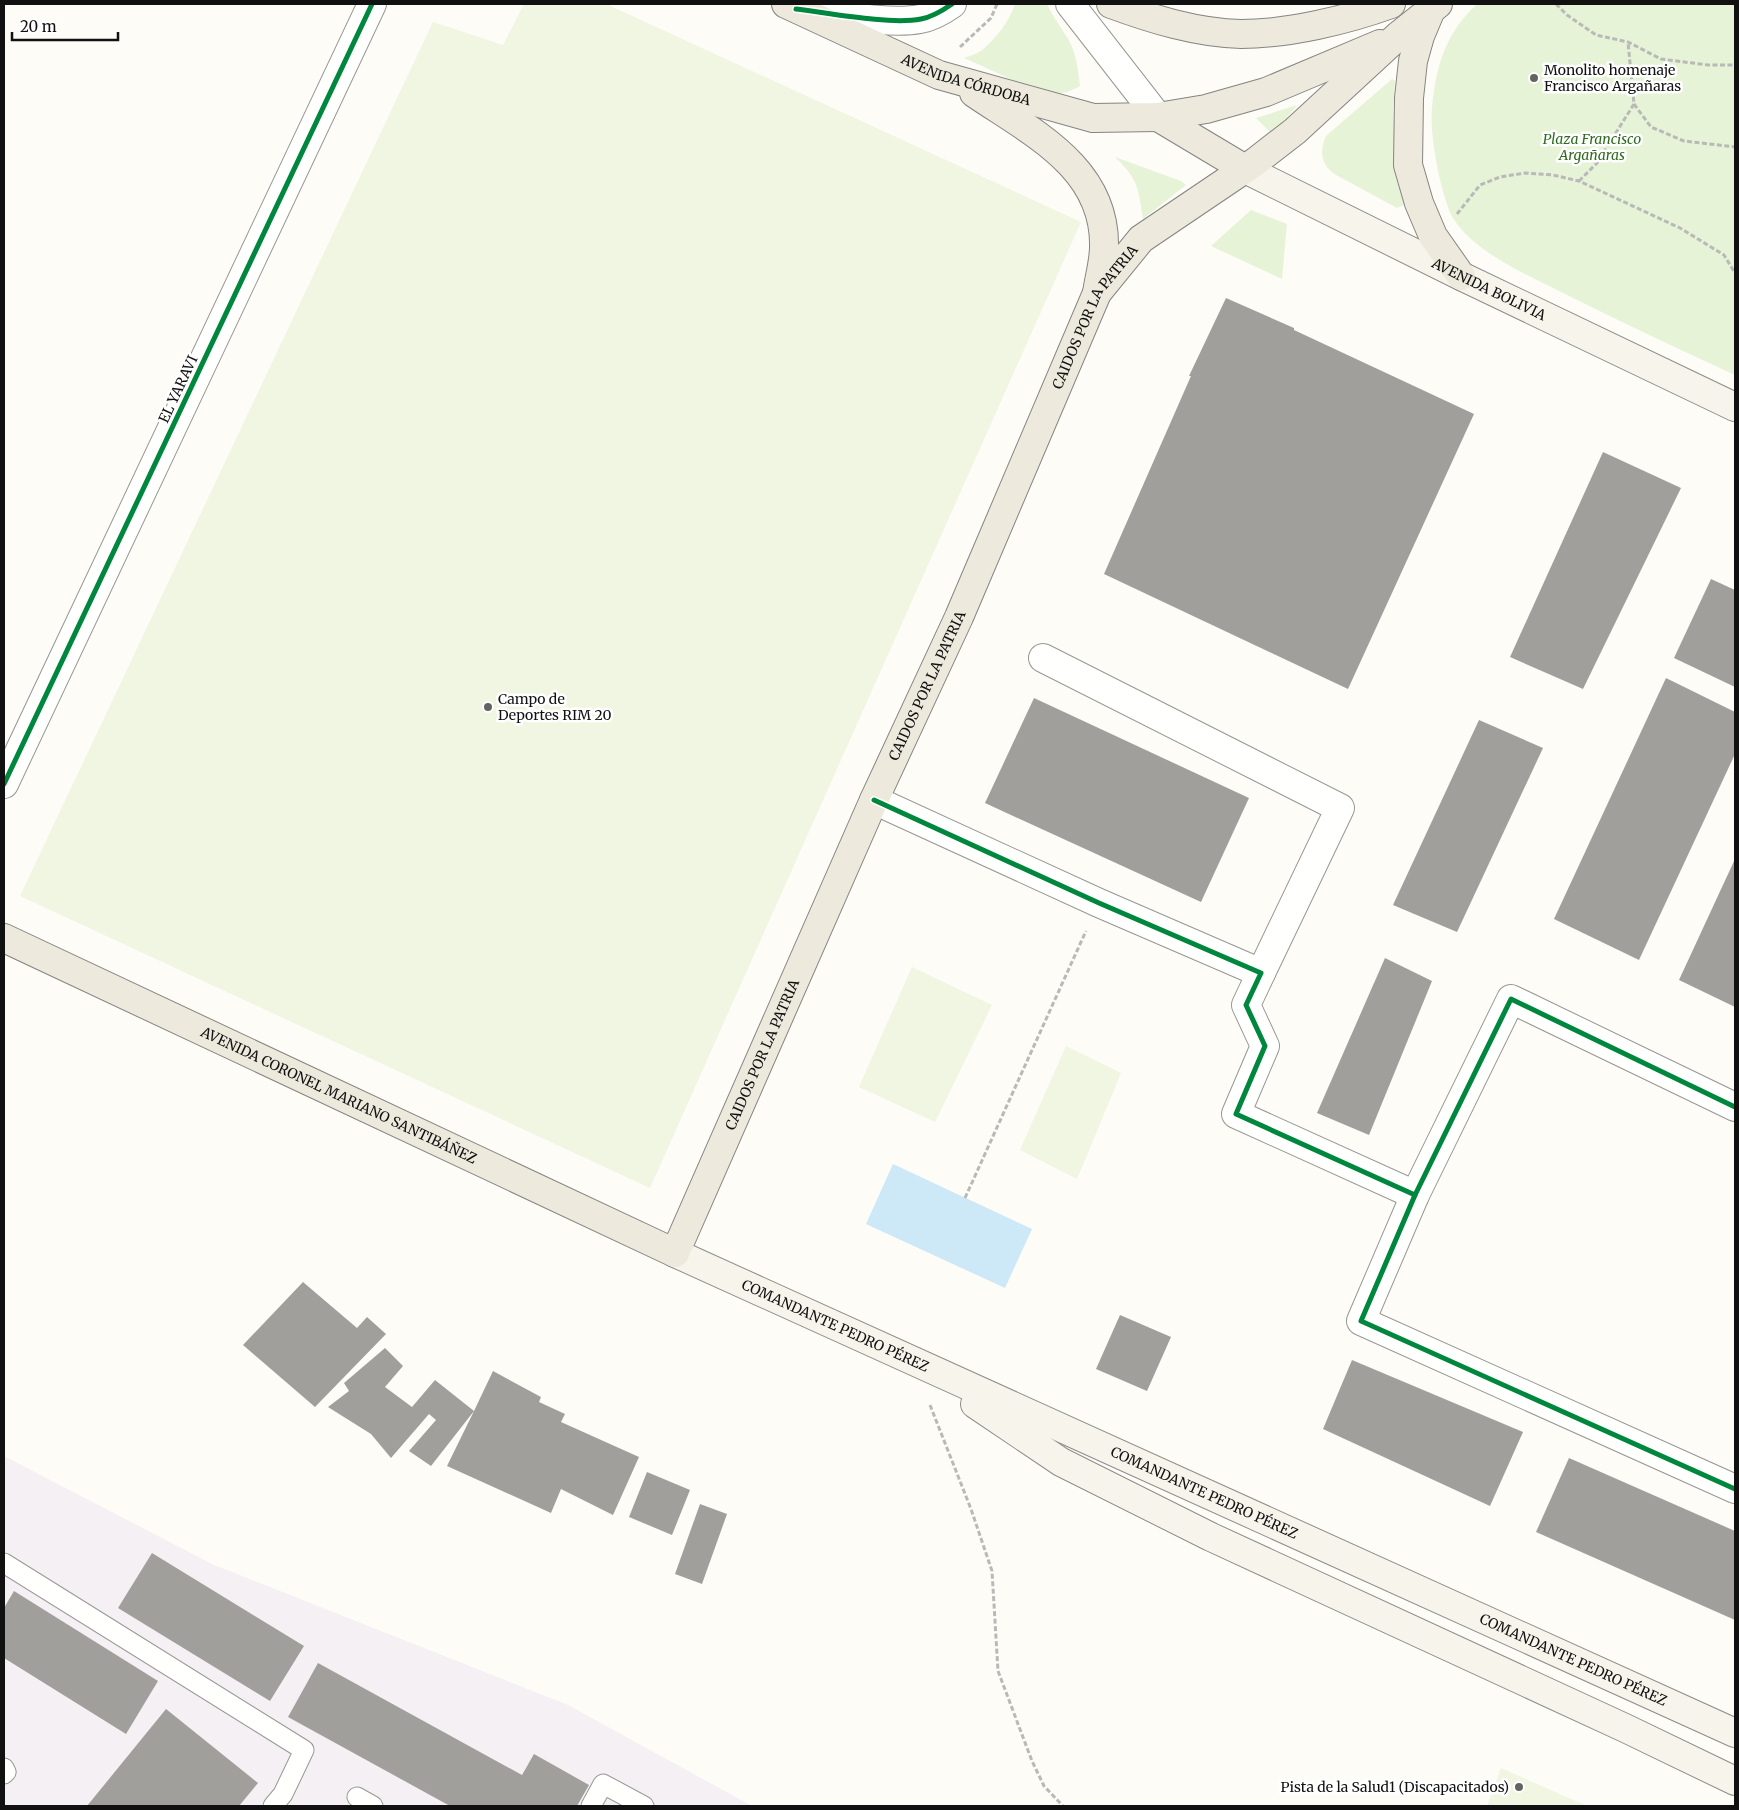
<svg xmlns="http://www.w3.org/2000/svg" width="1739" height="1810" font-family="Merriweather,serif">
	<rect width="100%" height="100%" fill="#fdfcf7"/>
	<polygon fill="#f5f0f3" points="4,1456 212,1564 568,1705 752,1806 4,1806"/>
	<g fill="#e7f3d7">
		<path d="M1015,4H1047C1052,15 1058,23 1065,34C1076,50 1078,68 1080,86C1075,89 1069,92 1062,93C1038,95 988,68 964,58C970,56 977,54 982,50C996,39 1010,20 1015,4Z"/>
		<path d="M1477,4H1735V375C1678,349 1621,322 1565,294C1530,276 1474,253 1453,218C1441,197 1429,133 1432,108C1436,66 1445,34 1477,4Z"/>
		<path d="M1392,79L1395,81L1393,110L1398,177L1404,205L1397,208L1336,175C1321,165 1319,152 1326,136Z"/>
		<polygon points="1297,105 1273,135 1256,118"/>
		<path d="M1115,157L1181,181L1186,185L1143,219C1138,188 1139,180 1115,157Z"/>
		<polygon points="1251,210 1287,224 1282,279 1211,246"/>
	</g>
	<g fill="#f0f6e1">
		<polygon points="524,4 606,4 1081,222 650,1188 20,896 433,22 503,45"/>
		<polygon points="912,967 992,1005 935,1122 859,1087"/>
		<polygon points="1066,1046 1121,1073 1077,1179 1020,1150"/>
		<polygon points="1501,1768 1587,1806 1487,1806"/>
	</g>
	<polygon fill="#cde8f7" points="893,1164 1032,1229 1005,1288 866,1224"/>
	<g fill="#a19f9c">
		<polygon points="1226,298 1294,328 1294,330 1474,414 1348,689 1104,574 1191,376 1189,376"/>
		<polygon points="1603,452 1681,488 1583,689 1510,657"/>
		<polygon points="1711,579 1735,590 1735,687 1674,658"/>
		<polygon points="1666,678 1735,712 1735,754 1639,960 1554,919"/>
		<polygon points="1034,698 1249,798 1201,902 985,803"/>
		<polygon points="1479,720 1543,748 1457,932 1393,905"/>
		<polygon points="1735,859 1735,1007 1679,980"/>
		<polygon points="1385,958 1432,981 1369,1135 1317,1113"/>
		<polygon points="303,1282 357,1328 367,1317 386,1334 315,1407 243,1345"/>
		<polygon points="1120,1315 1171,1337 1147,1391 1096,1369"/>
		<polygon points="385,1348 403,1366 385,1387 412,1407 435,1380 474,1411 493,1371 541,1397 539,1402 565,1414 561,1422 639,1457 613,1515 561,1489 551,1513 447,1466 474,1411 431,1466 409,1451 436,1420 429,1414 391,1458 371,1434 328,1407 349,1391 344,1383"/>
		<polygon points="1352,1360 1523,1432 1490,1506 1323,1429"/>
		<polygon points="1569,1458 1735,1531 1735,1620 1536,1532"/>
		<polygon points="647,1472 690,1490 672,1535 629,1517"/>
		<polygon points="700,1504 727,1514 702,1584 675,1574"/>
		<polygon points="152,1553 304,1646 270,1701 118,1608"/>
		<polygon points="14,1591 158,1681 126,1734 4,1658 4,1608"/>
		<polygon points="318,1663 522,1775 534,1754 589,1785 577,1806 450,1806 288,1717"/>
		<polygon points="166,1709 258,1783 239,1806 87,1806"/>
	</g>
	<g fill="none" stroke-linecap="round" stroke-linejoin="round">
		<g stroke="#979795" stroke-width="21">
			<g id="service">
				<polyline points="4,1563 304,1750 283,1794 273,1806"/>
				<polyline points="4,1768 6,1772 4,1774"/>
				<polyline points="357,1797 373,1806"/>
				<polyline points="591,1806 603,1784 644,1806"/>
			</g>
		</g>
		<g stroke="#979795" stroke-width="30">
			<g id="minor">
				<polyline points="1043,658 1340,808 1261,973"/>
				<polyline points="4,784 372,4"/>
				<polyline points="874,800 1099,903 1261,973 1246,1005 1265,1046 1236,1114 1415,1195"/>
				<polyline points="1735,1107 1511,999 1415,1195 1361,1321 1735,1489"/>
			</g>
		</g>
		<g stroke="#979795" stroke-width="30">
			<g id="tertiary">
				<polyline points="1070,4 1158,117"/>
				<path d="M803,10C836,14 889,25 920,19C932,17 942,11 952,4"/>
			</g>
		</g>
		<g stroke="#8e8d8b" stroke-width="30">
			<g id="secondary">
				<path id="s1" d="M1245,169L1461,276L1735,407"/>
				<path id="s2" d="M675,1253L1735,1733"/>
				<polyline points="975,1404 1061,1462 1211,1537 1625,1728 1735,1781"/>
			</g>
		</g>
		<g stroke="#858482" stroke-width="30">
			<g id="primary">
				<path id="s3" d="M786,4L939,75L1093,118L1158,117L1206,109L1266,92L1380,44"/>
				<path d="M1111,4C1152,19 1197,33 1241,34C1288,34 1347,20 1391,4"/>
				<polyline points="1430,12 1420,36 1413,61 1409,98 1408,165 1419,203 1433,236 1461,276"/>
				<path d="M974,93C1031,132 1106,167 1104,247C1104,262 1099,278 1097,293"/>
				<polyline points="1158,117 1245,169"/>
				<path id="s4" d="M4,938L675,1253L874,800L959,617L1097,293L1141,239L1255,162L1295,131L1398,36L1438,4"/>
			</g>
		</g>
		<g stroke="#b9b9b8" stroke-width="3" stroke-dasharray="5 2.5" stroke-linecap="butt">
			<polyline points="1556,4 1567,15 1596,35 1628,42 1661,59 1708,65 1735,65"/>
			<polyline points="960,47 991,18 997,4"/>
			<polyline points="1634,104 1651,127 1684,141 1735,147"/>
			<polyline points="1579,181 1597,163 1634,104 1628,42"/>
			<polyline points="1457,214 1480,185 1500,177 1525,173 1553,175 1579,181 1680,228 1724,255 1735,273"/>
			<polyline points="965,1198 1086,931"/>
			<polyline points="930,1405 971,1509 992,1571 998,1671 1032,1761 1044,1786 1063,1806"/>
		</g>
		<use href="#service" stroke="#fffffe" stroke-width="19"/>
		<use href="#minor" stroke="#fffffe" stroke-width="28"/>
		<use href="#tertiary" stroke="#fffffe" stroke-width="28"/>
		<use href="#secondary" stroke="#f6f4eb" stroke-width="28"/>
		<use href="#primary" stroke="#ede9dc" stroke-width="28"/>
		<g stroke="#fff" stroke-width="8">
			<g id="cycleway">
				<path d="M796,9C829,13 890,25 921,19C932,17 942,11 952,4"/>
				<polyline points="4,784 372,4"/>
				<polyline points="874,800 1099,903 1261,973 1246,1005 1265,1046 1236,1114 1415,1195"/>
				<polyline points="1735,1107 1511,999 1415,1195 1361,1321 1735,1489"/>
			</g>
		</g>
		<use href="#cycleway" stroke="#00873e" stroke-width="5"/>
	</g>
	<g fill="#646362" stroke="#fff" stroke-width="2">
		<circle cx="1534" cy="78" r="5"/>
		<circle cx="488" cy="707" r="5"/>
		<circle cx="1519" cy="1787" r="5"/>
	</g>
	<g text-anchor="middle" stroke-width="5" stroke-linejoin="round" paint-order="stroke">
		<g font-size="14" fill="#111" stroke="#fff" text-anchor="start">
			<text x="1544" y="75">Monolito homenaje<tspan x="1544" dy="16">Francisco Argañaras</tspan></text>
			<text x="498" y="704">Campo de<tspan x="498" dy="16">Deportes RIM 20</tspan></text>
			<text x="1509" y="1792" text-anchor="end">Pista de la Salud1 (Discapacitados)</text>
		</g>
		<g font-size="14" fill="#111" stroke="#fff">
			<text dy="5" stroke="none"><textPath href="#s3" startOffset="196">AVENIDA CÓRDOBA</textPath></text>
			<text dy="5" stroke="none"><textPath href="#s1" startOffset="272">AVENIDA BOLIVIA</textPath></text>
			<text dy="5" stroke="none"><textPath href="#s4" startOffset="1768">CAIDOS POR LA PATRIA</textPath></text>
			<text transform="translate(178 389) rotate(-65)" y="5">EL YARAVI</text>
			<text dy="5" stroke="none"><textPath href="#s4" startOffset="1362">CAIDOS POR LA PATRIA</textPath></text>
			<text dy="5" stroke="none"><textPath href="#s4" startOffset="958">CAIDOS POR LA PATRIA</textPath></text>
			<text dy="5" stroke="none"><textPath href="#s4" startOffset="370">AVENIDA CORONEL MARIANO SANTIBÁÑEZ</textPath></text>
			<text dy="5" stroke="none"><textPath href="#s2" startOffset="176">COMANDANTE PEDRO PÉREZ</textPath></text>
			<text dy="5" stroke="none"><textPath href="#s2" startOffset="581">COMANDANTE PEDRO PÉREZ</textPath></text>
			<text dy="5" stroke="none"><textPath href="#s2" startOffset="986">COMANDANTE PEDRO PÉREZ</textPath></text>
		</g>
		<g font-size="14" font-style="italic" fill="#2f6b1f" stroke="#fff">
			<text x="1592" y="144">Plaza Francisco<tspan x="1592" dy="16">Argañaras</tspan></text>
		</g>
	</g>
	<rect width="1739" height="1810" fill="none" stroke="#111111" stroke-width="10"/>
	<path d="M12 32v8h106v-8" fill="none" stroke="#111111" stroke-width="2.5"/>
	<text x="20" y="32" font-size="15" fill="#111111" stroke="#ffffff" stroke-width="4" paint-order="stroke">20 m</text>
</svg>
